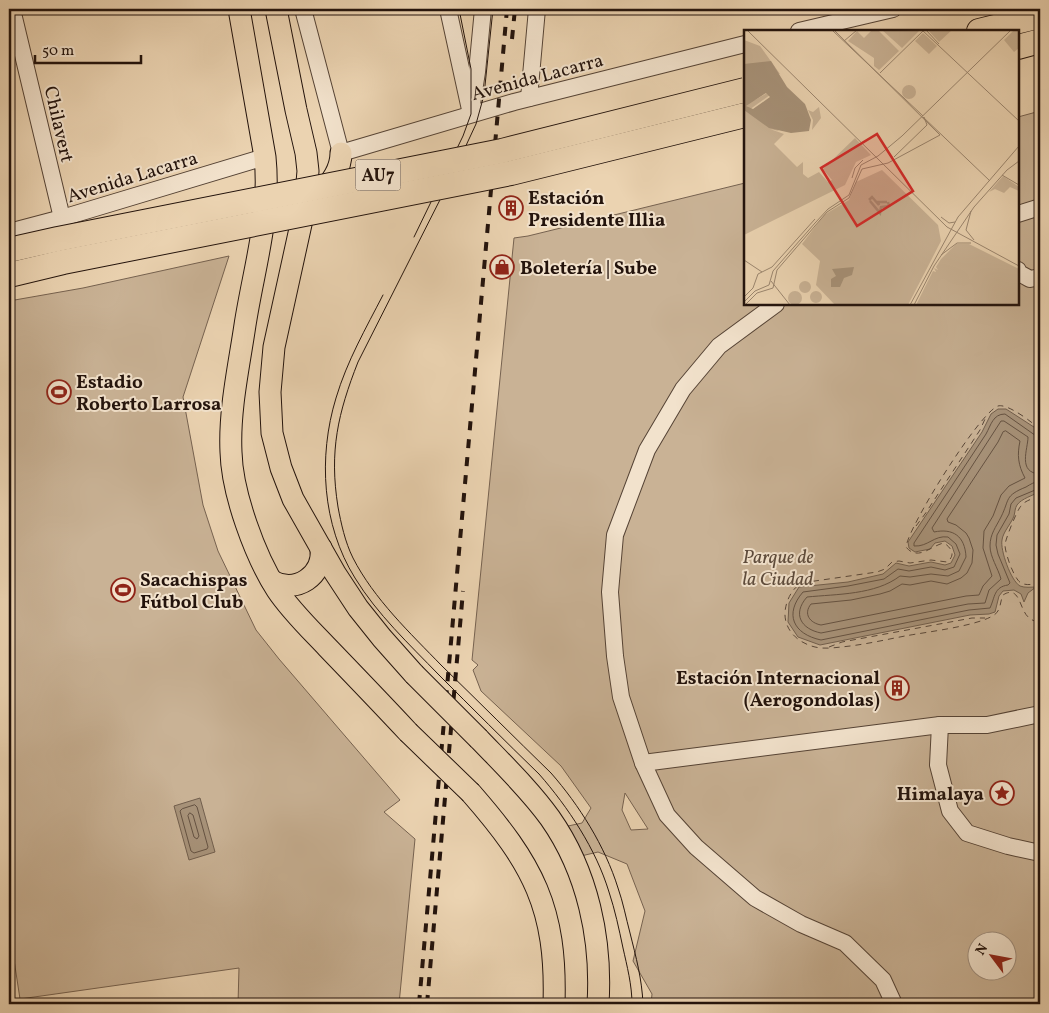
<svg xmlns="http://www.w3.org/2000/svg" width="1049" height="1013" font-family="Vollkorn,serif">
	<rect width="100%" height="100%" fill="#ebd3b1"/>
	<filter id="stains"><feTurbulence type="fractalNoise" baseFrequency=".004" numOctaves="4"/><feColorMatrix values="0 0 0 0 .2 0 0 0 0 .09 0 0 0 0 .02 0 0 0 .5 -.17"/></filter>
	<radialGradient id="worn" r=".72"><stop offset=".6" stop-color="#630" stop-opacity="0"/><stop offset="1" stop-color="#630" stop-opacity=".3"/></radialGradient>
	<g fill="#c9b295" stroke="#766250" fill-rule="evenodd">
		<path d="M1040,111V1004H651L652,994L633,961L645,911L627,864L598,852L581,856L567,838L568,826L582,823L591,808L561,766L481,691L473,670L478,665L472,660L514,238L528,236L745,183V304H1018V117ZM625,793L648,829L631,830L622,810ZM976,940H1006V970H976Z"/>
		<polygon points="229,256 183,397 203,505 218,551 256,630 279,659 400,800 384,812 415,839 399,1004 238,1004 239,968 20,999 9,927 9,301 83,288"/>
	</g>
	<g fill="#a79279" stroke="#725f4d">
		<path d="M998,409H1006L1037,429L1040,435V441L1036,455L1040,472V491C1033,496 1022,498 1017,505C1015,508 1015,512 1014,516C1011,524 1003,532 1002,540C1000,550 1011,581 1020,586C1025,588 1031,587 1036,587L1028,593L1024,602L1021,594L1014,590L1003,591L999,596L995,612L989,614L970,615L820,645L798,637L788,622L789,603L799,587L848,582L883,574L896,563L909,566L931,562L945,565L951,563L955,555L952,546L945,541L935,543L930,549L915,552L909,548L908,542L982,432L991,414Z"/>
		<polygon points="1040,533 1040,562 1038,562 1035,534"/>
		<polygon points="200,798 215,852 189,860 174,806"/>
	</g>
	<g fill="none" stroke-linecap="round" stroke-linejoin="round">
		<g stroke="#655242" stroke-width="1">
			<path d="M1006,431L1020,441C1017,455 1018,465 1025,478L1009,486L1001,495L993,516L984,531L983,548L992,576L983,586L979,595L966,596L821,625C810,623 803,614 811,604L851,600L880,594L890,591L902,584L910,585L931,581L947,584L961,578L967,573L972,563L973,550L969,538L966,533L956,525L948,522L947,519L998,442L1003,432Z"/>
			<path d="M1040,437L1039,438L1005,414C993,414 991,425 986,434L914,543V546C928,547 934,535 948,537L956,544L960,554L954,567L945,570L931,567L909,571L898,569L884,579L848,586L803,592C784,614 793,634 821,640L969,610L990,608C995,597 994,587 1008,585L1010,583L998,554L996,545L997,535L1009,514L1011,504L1016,498L1040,488"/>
			<path d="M1040,474C1017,473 1028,449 1028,437L1004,421H1001L932,528L934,532C953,528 965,536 966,557L959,571L948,576L931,574L910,577L900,576C875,595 837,594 807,597C792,614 801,629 821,633L968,604L985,603L989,590L1001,579C998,568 990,557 990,546C990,534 996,527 1001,517C1010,499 1004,496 1026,487C1031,484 1034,482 1040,481"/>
			<polygon points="195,805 197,807 208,847 207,849 194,853 191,851 180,811 182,809"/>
			<polygon points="190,813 193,815 199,836 197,839 194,837 188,816"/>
		</g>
		<g stroke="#584638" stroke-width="1" stroke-dasharray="6 5" stroke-linecap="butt">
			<path d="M1040,430C1034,423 1007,403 998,406C979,413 908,527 906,547C918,562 932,545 944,543C953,549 955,556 947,562L931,560L910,563L899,561L892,562L885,569L877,572L801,583C791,590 786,601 785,612C784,630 798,643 815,647C823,649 833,648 841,647C863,645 884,640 905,636C926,632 978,626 994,615C1001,611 1000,601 1003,595C1017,586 1019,602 1024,611C1027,618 1033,621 1040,623"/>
			<polyline points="1040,451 1040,462"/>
			<path d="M1040,495C1034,499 1025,500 1021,506C1017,510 1005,540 1005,545C1005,553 1014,579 1021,583C1027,586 1034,584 1040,583"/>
			<polyline points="916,526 925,514 980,430 985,419"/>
			<polyline points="829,647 842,642 972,618 985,618"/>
		</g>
		<g stroke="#554335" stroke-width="18">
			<g id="minor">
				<polyline points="12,9 62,218"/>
				<polyline points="303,9 341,153 514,102 745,44"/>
				<polyline points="448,9 471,114"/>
				<polyline points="799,31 893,9"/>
				<polyline points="529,98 537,9"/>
				<polyline points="472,104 477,72 483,9"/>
				<polyline points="1018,214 1040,207"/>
				<polyline points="9,232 62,218 265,157"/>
				<polyline points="1018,270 1019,273 1030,279 1040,277"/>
				<polyline points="776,304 719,346 683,389 647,450 615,535 610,592 615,656 621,697 643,763 667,815 696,847 755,898 801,924 845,943 883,980 894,1004"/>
				<polyline points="1040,714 987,725 940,725 938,765 950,811 967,833 1008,846 1040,853"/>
				<polyline points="643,763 940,725"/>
			</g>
		</g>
		<g stroke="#23130c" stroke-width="23">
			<g id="major">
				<path d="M239,9L265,157C271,216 254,267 245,325C239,366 229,410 231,452C232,493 255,556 277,590C291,611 310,629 327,647C354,675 381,703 408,732"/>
				<polyline points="276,9 296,110 306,153 308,171 305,206 274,347 270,392 272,433 281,468 293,499 335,573 358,608 382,638 414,674"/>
				<path d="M320,193C332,183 341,168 341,153"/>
				<path d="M272,581C296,594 324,576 321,548"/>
				<path d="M479,739C503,764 530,790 550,818C588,872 602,940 598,1004"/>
				<path d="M471,793C533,864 557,908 554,1004"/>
			</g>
		</g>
		<g stroke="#23130c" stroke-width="26">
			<g id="highway">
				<polyline points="979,31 1040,16"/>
				<polyline points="1018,47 1040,41"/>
			</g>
		</g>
		<use href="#minor" stroke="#f2e2cc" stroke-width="16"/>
		<use href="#major" stroke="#ebd3b1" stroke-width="21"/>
		<use href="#highway" stroke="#ebd3b1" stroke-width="24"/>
		<g stroke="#23130c" stroke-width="1">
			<path d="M493,9L484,95L476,124L450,180L358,362C338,413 329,451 338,507C341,523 345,542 353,558C374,599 410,633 442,666C478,701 514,737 551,773C579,805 605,846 618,888C623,902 626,918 630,933C636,957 642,979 643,1004"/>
			<polyline points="414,237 463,136 471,114 471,69 459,9"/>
			<path d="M383,295C366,328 347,361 336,398C318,457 322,525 355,578C377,614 409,644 439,675C472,708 505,741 539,774C568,807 596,849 609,892C615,910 619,929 623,948C627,966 632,985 632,1004"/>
		</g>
		<g stroke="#23130c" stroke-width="4" stroke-dasharray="9 9" stroke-linecap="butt">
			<polyline points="512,39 515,9"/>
			<polyline points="419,1004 507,9"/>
			<polyline points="427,1004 463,591"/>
		</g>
		<g stroke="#23130c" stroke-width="23" stroke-linecap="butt">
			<g id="major-bridge">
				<polyline points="414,674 479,739"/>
				<polyline points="408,732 471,793"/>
			</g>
		</g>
		<g stroke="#23130c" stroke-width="26" stroke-linecap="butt">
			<g id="highway-bridge">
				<polyline points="9,250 58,239 502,151 745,90"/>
				<polyline points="9,275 63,262 511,173 745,115"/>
			</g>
		</g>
		<use href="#major-bridge" stroke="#ebd3b1" stroke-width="21"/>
		<use href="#highway-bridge" stroke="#ebd3b1" stroke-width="24"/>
	</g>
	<defs>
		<g id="building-ring" transform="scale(1.25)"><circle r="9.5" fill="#f2e2cc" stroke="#8f2418" stroke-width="1.5"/><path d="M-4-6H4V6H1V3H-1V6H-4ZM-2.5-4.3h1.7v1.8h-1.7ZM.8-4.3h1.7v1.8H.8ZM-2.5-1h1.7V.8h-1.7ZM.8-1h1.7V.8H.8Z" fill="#8f2418"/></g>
		<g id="shop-ring" transform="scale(1.25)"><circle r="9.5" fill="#f2e2cc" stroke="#8f2418" stroke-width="1.5"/><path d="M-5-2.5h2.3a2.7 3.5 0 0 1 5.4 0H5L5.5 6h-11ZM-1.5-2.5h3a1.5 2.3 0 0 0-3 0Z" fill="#8f2418"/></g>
		<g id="stadium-ring" transform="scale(1.25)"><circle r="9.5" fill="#f2e2cc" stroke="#8f2418" stroke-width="1.5"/><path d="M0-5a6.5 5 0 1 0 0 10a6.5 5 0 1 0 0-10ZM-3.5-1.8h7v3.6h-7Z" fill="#8f2418"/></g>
		<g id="sight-ring" transform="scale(1.25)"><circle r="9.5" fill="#f2e2cc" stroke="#8f2418" stroke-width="1.5"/><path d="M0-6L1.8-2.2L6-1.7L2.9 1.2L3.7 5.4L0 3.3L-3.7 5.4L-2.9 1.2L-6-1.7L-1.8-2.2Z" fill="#8f2418"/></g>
	</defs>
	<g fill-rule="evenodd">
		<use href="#building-ring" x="511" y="208"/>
		<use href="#shop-ring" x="502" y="267"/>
		<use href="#stadium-ring" x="59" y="392"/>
		<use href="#stadium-ring" x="123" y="590"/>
		<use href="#building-ring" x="897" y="688"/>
		<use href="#sight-ring" x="1002" y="793"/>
	</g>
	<g text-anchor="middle" stroke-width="4" stroke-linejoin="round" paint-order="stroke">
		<rect fill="#f2e2cc" stroke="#615146" stroke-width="1" x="355.5" y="159.5" width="45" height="31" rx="4"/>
		<g font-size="18" font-weight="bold" fill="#23130c">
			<text x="378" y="181">AU7</text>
		</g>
		<g font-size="19" fill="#23130c" stroke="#f2e2cc">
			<text transform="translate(537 76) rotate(-15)" y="7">Avenida Lacarra</text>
			<text transform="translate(60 124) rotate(77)" y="7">Chilavert</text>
			<text transform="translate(132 176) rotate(-17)" y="7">Avenida Lacarra</text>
		</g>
		<g font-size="19" font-weight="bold" fill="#23130c" stroke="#f2e2cc" text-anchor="start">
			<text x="528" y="204">Estación<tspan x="528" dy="22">Presidente Illia</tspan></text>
			<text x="520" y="274">Boletería | Sube</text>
			<text x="76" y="388">Estadio<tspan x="76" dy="22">Roberto Larrosa</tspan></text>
			<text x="140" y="586">Sacachispas<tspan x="140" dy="22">Fútbol Club</tspan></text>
			<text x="880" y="684" text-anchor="end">Estación Internacional<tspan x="880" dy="22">(Aerogondolas)</tspan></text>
			<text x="984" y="800" text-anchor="end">Himalaya</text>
		</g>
		<g font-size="19" font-style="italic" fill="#5d4b3c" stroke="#f2e2cc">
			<text x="778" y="563">Parque de<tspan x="778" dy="22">la Ciudad</tspan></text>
		</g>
	</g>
	<g transform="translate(744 30)">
		<rect width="275" height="275" fill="#ebd3b1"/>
		<path d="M128,0H134L155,21L135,40L130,36V28L104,11L113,1L120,8ZM138,0H176L158,18ZM184,0H208L195,12ZM270,0H275V18L270,22L260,10ZM179,3L193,16L185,24L171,11ZM0,10L16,16L36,44L0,38ZM158 62a7 7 0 1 1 14 0a7 7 0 1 1-14 0ZM0,63L11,70L23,63L26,65L5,80L35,101L26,99L40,104L30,114L53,137L59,132V144L64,148L75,142L84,152L88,150L79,139L111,108L127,125L112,132L101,155L0,205ZM75,77L77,88L68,100L69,90L64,80L69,82ZM138,140L194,195L197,211L164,275H91L72,255L76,231L58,214L80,185L105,170L112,152ZM259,146L275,157V161L266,157L260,163L251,159L245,162ZM212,214H225L275,239V275H172L189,241L192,242L190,238L194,240L192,237L197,229ZM55 257a6 6 0 1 1 12 0a6 6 0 1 1-12 0ZM66 267a6 6 0 1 1 12 0a6 6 0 1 1-12 0ZM44 268a7 7 0 1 1 14 0a7 7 0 1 1-14 0Z" fill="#c9b295"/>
		<path d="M27,31L43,57L61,74L67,90L65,101L47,103L25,98L0,80V34ZM22,63L26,67L9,79L2,76ZM110,237L108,245L100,248L96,257H87V249L92,246L88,239Z" fill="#a79279" fill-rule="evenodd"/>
		<path fill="none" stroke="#a79279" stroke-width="2.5" d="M125,170L128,167L135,175L134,172H143M126,171L136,183L137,177L145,176L144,172"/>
		<path fill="none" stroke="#9b866f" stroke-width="1" d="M3,0L203,197L275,236M88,0L179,86M178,0L275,91M182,0L195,14M100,11L113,0M136,43L180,0M179,87L246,151M150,127L183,95L180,87M258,145L275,155M108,148L111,138L119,130M227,181L222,200L230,210M197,187L205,193L211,192M197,225L213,213H227M0,230L18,242M27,251L46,275M0,267L9,258L14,244L28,237L71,189M0,272L11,261L25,255L29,241L71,193L84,179L105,165L117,135L134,126L158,106L267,0M1,275L13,263L29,258L33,240L83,182L105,168L118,139L144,133L196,105L90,0M166,275L214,187L275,116M170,275L190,236L230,177L263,140L275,131"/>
		<path fill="#d62828" fill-opacity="0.15" stroke="#d62828" stroke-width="2.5" d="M133,104L169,161L113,196L77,138Z"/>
		<rect width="275" height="275" fill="none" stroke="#23130c" stroke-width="2.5"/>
	</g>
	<rect width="1049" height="1013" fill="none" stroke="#ebd3b1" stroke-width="30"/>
	<rect x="10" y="10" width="1029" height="993" fill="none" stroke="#23130c" stroke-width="2.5"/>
	<rect x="15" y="15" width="1019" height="983" fill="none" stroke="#23130c"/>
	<g transform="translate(992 956) rotate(302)"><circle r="24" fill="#f2e2cc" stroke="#9f8f7f"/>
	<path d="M0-4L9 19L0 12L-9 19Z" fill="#8f2418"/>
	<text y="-8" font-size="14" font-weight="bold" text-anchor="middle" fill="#23130c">N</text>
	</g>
	<path d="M35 55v8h106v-8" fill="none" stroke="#23130c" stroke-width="2.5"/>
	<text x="42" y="55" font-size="15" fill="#23130c" stroke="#f2e2cc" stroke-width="4" paint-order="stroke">50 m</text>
	<rect width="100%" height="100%" filter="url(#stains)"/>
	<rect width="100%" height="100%" fill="url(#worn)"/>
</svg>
